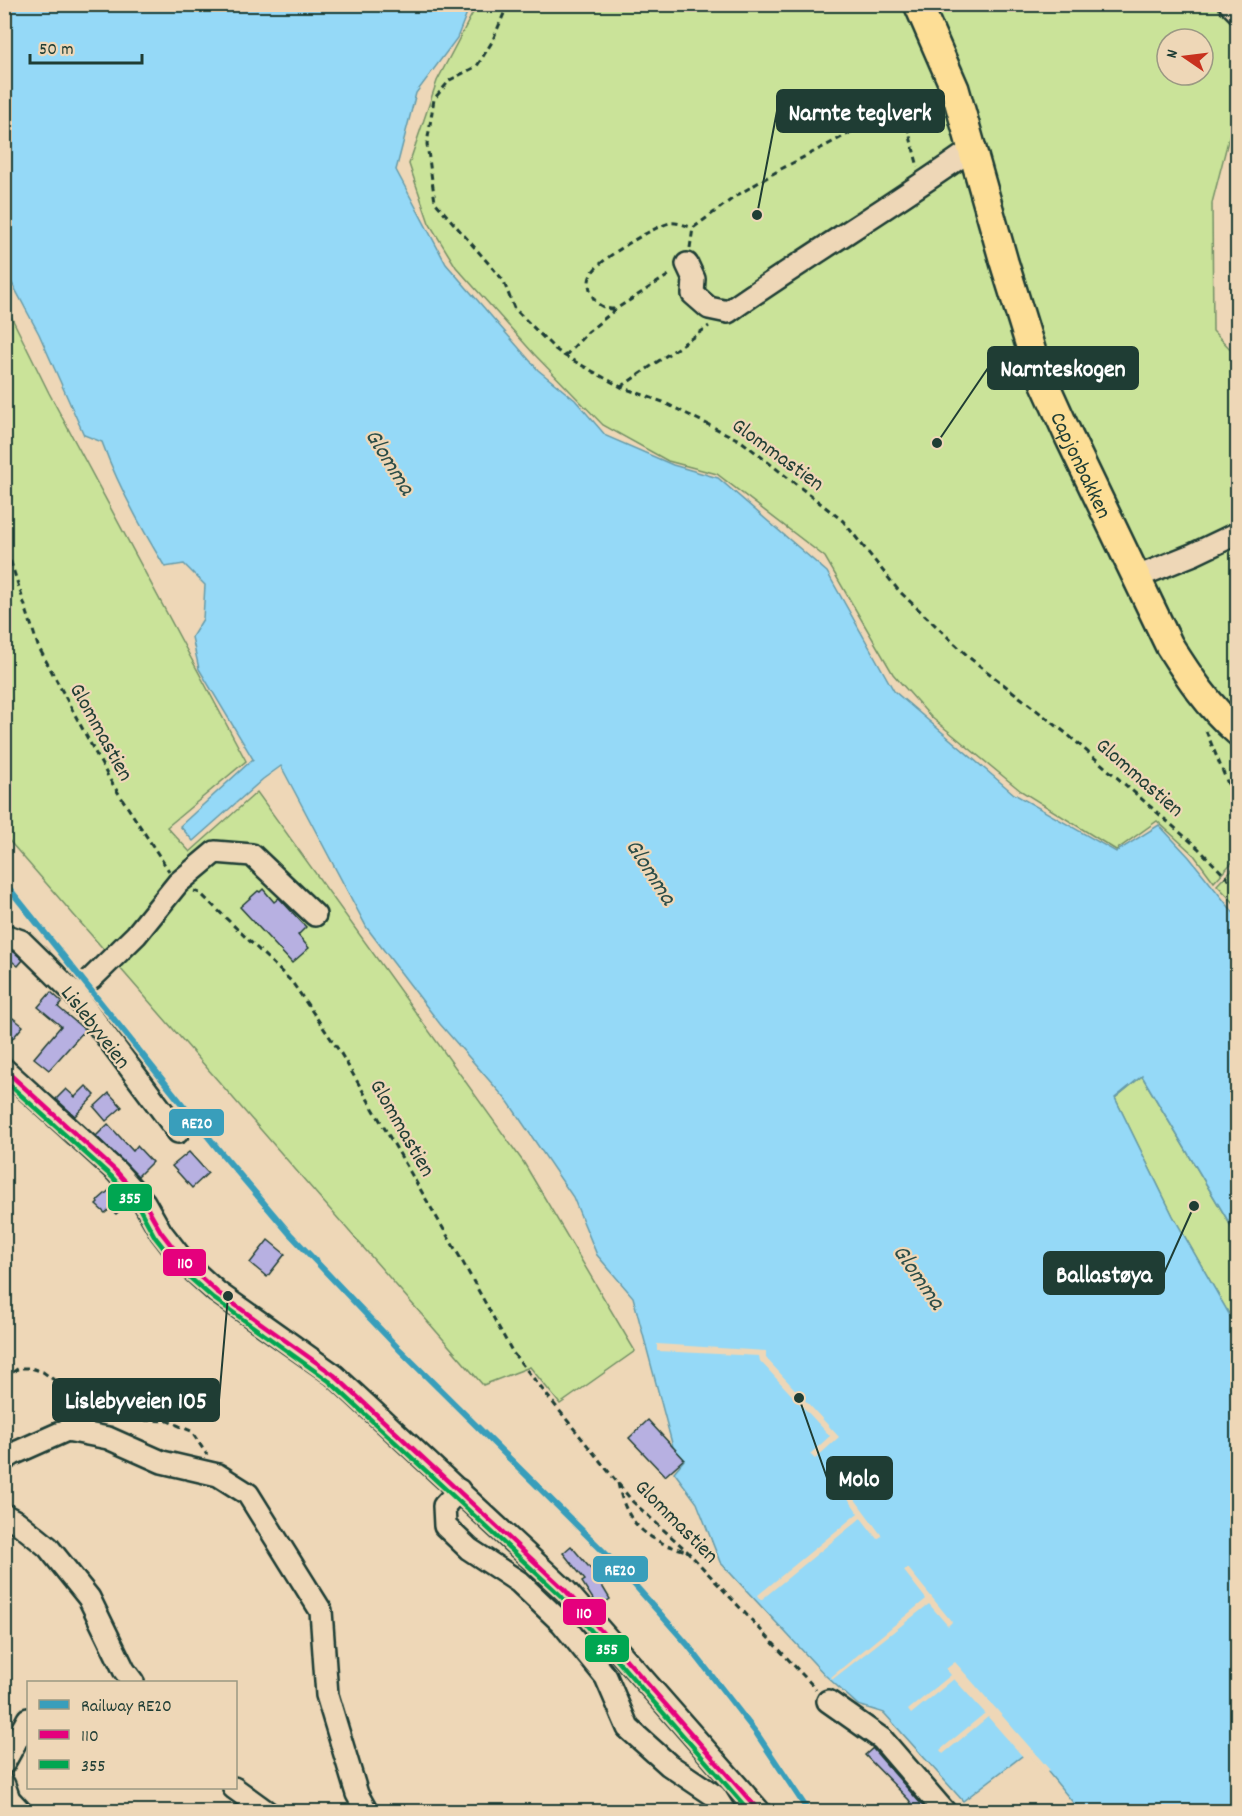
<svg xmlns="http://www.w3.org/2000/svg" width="1242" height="1816" font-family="Dekko,sans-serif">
	<rect width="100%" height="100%" fill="#eed7b7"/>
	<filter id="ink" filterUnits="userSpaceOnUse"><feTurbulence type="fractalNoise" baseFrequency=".0167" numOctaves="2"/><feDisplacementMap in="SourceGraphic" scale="12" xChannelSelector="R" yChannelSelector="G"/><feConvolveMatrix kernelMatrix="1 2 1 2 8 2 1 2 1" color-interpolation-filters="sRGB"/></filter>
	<g filter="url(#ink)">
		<g fill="#cae399" stroke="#749066" stroke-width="1.5" fill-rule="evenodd">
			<path d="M477,5H1223L1237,17L1238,102L1212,203L1213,331L1238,357L1237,857L1214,882L1194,855L1157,821L1116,850L1021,791L931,717L893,674L825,557L717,474L668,461L603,425L534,354L456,267L429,223L409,164L437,81ZM1167,39H1203V75H1167Z"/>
			<polygon points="4,302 49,393 246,761 167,827 190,852 257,792 524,1163 635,1351 560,1404 530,1367 483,1385 5,836"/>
			<polygon points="1237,864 1237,906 1217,885"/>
			<polygon points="1142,1076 1237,1236 1237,1328 1173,1216 1115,1098"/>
		</g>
		<path fill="#95d9f7" stroke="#669ba9" stroke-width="1.5" d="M4,5H470L457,38L416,93L396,170L446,264L538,370L575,400L606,436L673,465L718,478L827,572L894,691L1014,794L1116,852L1159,825L1189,857L1237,917V951L1233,968L1238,976L1237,1236L1142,1076L1115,1098L1173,1216L1237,1328V1811H1080L1030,1750L963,1801L884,1713L858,1705L826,1676L720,1562L697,1503L674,1472L684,1460L673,1447L633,1297L597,1255L573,1197L509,1103L440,1024L367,928L281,766L263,779L193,841L180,826L253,759L199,669L192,637L203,619L205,585L184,564L165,567C140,526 118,486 102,442L84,435L39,334L5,270Z"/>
		<g fill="#eed7b7">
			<polygon points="657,1344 766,1351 766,1358 839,1437 815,1459 810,1454 830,1436 760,1361 759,1356 657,1351"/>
			<polygon points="849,1491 882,1536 877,1539 861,1518 761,1600 758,1595 858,1513 845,1494"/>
			<polygon points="908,1568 952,1622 948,1626 929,1604 833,1679 831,1677 926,1599 904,1571"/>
			<polygon points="955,1662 1049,1769 1045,1773 1030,1754 1024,1758 988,1717 943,1754 940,1750 985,1713 954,1679 911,1714 908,1710 951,1675 946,1669"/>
		</g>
		<g fill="#b7b0e1" stroke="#1f3d34" stroke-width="1.5">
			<polygon points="263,889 274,902 279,898 306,927 298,935 309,948 292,963 240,907 258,891 260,892"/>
			<polygon points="8,950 14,952 23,960 18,966 4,955"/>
			<polygon points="51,992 62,1002 58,1007 85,1030 49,1070 34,1058 61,1026 38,1007"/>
			<polygon points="13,1018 23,1026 4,1049 4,1029"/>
			<polygon points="86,1086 95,1095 75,1116 56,1099 66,1089 75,1097"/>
			<polygon points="109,1093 122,1107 106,1121 94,1107"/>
			<polygon points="108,1124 133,1151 137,1146 152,1162 138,1176 96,1136"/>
			<polygon points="189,1152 208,1173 192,1188 172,1166"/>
			<polygon points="113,1187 128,1203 116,1214 110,1209 105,1213 96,1205 98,1203 97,1201"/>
			<polygon points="268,1240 285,1254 267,1277 250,1263"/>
			<polygon points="648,1420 684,1459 665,1476 629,1438"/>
			<polygon points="571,1546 595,1574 610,1599 598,1607 582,1582 585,1580 563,1553"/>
			<polygon points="873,1748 873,1749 928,1812 916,1812 909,1800 865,1755"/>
		</g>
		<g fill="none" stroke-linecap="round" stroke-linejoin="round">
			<g stroke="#1f3d34" stroke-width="26">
				<g id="minor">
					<polyline points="1230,4 1238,12"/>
					<path d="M687,264L694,279L693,294L709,308L728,312C808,256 892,206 972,149"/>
					<polyline points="1137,577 1194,554 1238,533"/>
					<polyline points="4,935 21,941 74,993 178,1132"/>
					<polyline points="91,979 136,935 178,883 215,852 252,855 315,915"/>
					<polyline points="4,1069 117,1172 144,1202 161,1232 185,1263 217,1292 334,1375 566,1591 760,1812"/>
					<polyline points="4,1460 13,1454 67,1430 108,1438 162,1462 218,1475 248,1494 321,1611 327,1695 357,1794 367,1812"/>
					<polyline points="459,1490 444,1506 445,1526 469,1549 519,1582 562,1623 606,1677 628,1728 669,1765 715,1796 725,1812"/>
					<polyline points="4,1515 17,1522 48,1547 89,1598 124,1670 133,1682"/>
					<polyline points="828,1701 882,1739 945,1812"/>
					<polyline points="4,1763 28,1719"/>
					<polyline points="4,1785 9,1799 21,1812"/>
					<polyline points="234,1788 267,1812"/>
				</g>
			</g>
			<g stroke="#1f3d34" stroke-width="32">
				<g id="major">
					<path id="s1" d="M918,4L955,89L1004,262L1035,362L1069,437L1169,645C1189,677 1209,707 1238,732"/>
				</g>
			</g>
			<g stroke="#1f3d34" stroke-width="3" stroke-dasharray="6 4.5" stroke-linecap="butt">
				<polyline points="508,4 492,42 477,66 450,80 434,99 427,144 435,202 503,280 514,308 555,349 565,356 621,387 663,402 741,441 843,521 899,591 971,659 1067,734 1198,848 1228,879 1238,884"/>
				<polyline points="902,106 918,167"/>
				<polyline points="690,248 693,228 736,196 781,169 934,89"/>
				<path d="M614,309C604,309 596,305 592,295C589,288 587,280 592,273C601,258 653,227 670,223C677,222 687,226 693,228"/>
				<polyline points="565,356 588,332 616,309 672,273"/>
				<polyline points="621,387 709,326"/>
				<polyline points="4,541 38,646 110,780 169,871"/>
				<polyline points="1206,731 1238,808"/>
				<polyline points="194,891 200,893 292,982 340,1052 461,1259 513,1353 633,1502 687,1551 816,1689"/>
				<polyline points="4,1378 19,1368 31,1368 43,1372 82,1400 119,1416 136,1420 168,1421 191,1431 207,1455"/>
				<path d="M618,1483C626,1524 647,1541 686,1551"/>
			</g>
			<use href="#minor" stroke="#eed7b7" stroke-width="21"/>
			<use href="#major" stroke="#fdde96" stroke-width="27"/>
			<g stroke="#eed7b7" stroke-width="9">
				<polyline id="bus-1" points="4,1069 117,1172 144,1202 161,1232 185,1263 217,1292 334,1375 566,1591 760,1812"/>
			</g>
			<g stroke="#eed7b7" stroke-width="9">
				<polyline id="bus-2" points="4,1080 112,1177 138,1206 155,1237 180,1269 213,1298 329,1381 561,1596 750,1812"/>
			</g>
			<use href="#bus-1" stroke="#e5007d" stroke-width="4.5"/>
			<use href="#bus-2" stroke="#00a651" stroke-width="4.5"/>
			<g stroke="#eed7b7" stroke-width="10">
				<polyline id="rail-1" points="4,882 218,1149 290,1234 399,1349 617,1565 687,1644 757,1734 809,1812"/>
			</g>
			<use href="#rail-1" stroke="#399ebb" stroke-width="6"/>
		</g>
	</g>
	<g text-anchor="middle" stroke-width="4.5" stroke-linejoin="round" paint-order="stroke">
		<g font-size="22" fill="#1f3d34" stroke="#eed7b7">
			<text transform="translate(779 453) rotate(36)" y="8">Glommastien</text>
			<text dy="8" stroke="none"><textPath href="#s1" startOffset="490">Capjonbakken</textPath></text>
			<text transform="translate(103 731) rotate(61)" y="8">Glommastien</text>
			<text transform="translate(1141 776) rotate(41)" y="8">Glommastien</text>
			<text transform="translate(97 1026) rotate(52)" y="8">Lislebyveien</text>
			<text transform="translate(404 1127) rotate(60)" y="8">Glommastien</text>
			<text transform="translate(678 1520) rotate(45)" y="8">Glommastien</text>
		</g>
		<g font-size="24" font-style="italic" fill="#2b4d48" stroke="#eed7b7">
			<text transform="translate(391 461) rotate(58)" y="8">Glomma</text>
			<text transform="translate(652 871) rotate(57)" y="8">Glomma</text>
			<text transform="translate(920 1276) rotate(55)" y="8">Glomma</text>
		</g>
	</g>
	<path fill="none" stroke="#1f3d34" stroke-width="2" d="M757 215L777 111M937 443L988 368M1194 1206L1164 1273M228 1296L219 1400M799 1398L827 1478"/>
	<g fill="#1f3d34" stroke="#eed7b7" stroke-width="2">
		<circle cx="757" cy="215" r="6"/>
		<circle cx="937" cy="443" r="6"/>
		<circle cx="1194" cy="1206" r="6"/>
		<circle cx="228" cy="1296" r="6"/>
		<circle cx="799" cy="1398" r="6"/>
	</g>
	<g fill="#1f3d34" stroke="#1f3d34" stroke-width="2">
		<rect x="777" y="90" width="167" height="42" rx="6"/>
		<rect x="988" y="347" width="150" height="42" rx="6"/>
		<rect x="1044" y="1252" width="120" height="42" rx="6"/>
		<rect x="53" y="1379" width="166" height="42" rx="6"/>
		<rect x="827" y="1457" width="65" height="42" rx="6"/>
	</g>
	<g font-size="24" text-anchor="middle" font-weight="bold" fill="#fff">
		<text x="860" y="120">Narnte teglverk</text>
		<text x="1063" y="376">Narnteskogen</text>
		<text x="1104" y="1282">Ballastøya</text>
		<text x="136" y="1408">Lislebyveien 105</text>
		<text x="859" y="1486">Molo</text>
	</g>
	<g stroke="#eed7b7" stroke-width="2">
		<rect x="168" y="1108" width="57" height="29" rx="6" fill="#399ebb"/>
		<rect x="107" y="1183" width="46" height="29" rx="6" fill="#00a651"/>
		<rect x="162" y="1248" width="45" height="29" rx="6" fill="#e5007d"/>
		<rect x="592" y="1555" width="57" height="28" rx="6" fill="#399ebb"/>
		<rect x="562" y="1598" width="45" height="28" rx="6" fill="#e5007d"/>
		<rect x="584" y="1634" width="46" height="29" rx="6" fill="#00a651"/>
	</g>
	<g font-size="16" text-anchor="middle" font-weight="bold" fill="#fff">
		<text x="197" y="1128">RE20</text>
		<text x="130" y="1203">355</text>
		<text x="185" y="1268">110</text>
		<text x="620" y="1575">RE20</text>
		<text x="584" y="1618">110</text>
		<text x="607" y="1654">355</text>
	</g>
	<rect width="1242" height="1816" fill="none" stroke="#eed7b7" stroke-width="24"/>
	<rect x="12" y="12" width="1218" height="1792" fill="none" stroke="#1f3d34" stroke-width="2" filter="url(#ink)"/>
	<rect x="27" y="1681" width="210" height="108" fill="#eed7b7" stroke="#9b9983" stroke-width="1.5"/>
	<rect x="39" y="1700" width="30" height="9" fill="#399ebb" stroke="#9b9983" stroke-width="1.5"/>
	<text x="81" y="1711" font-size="18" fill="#1f3d34">Railway RE20</text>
	<rect x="39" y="1730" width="30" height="9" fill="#e5007d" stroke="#9b9983" stroke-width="1.5"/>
	<text x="81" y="1741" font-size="18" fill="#1f3d34">110</text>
	<rect x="39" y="1760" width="30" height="9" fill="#00a651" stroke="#9b9983" stroke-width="1.5"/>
	<text x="81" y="1771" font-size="18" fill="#1f3d34">355</text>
	<g transform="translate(1185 57) rotate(284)"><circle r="28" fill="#eed7b7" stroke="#9b9983" stroke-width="1.5"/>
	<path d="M0-4.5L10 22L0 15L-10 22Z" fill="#c8321e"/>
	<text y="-9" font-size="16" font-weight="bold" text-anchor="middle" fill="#1f3d34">N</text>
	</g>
	<path d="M30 54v9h112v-9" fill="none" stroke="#1f3d34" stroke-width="3"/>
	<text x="39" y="54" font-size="18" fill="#1f3d34" stroke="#eed7b7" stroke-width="4.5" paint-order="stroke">50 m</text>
</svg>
